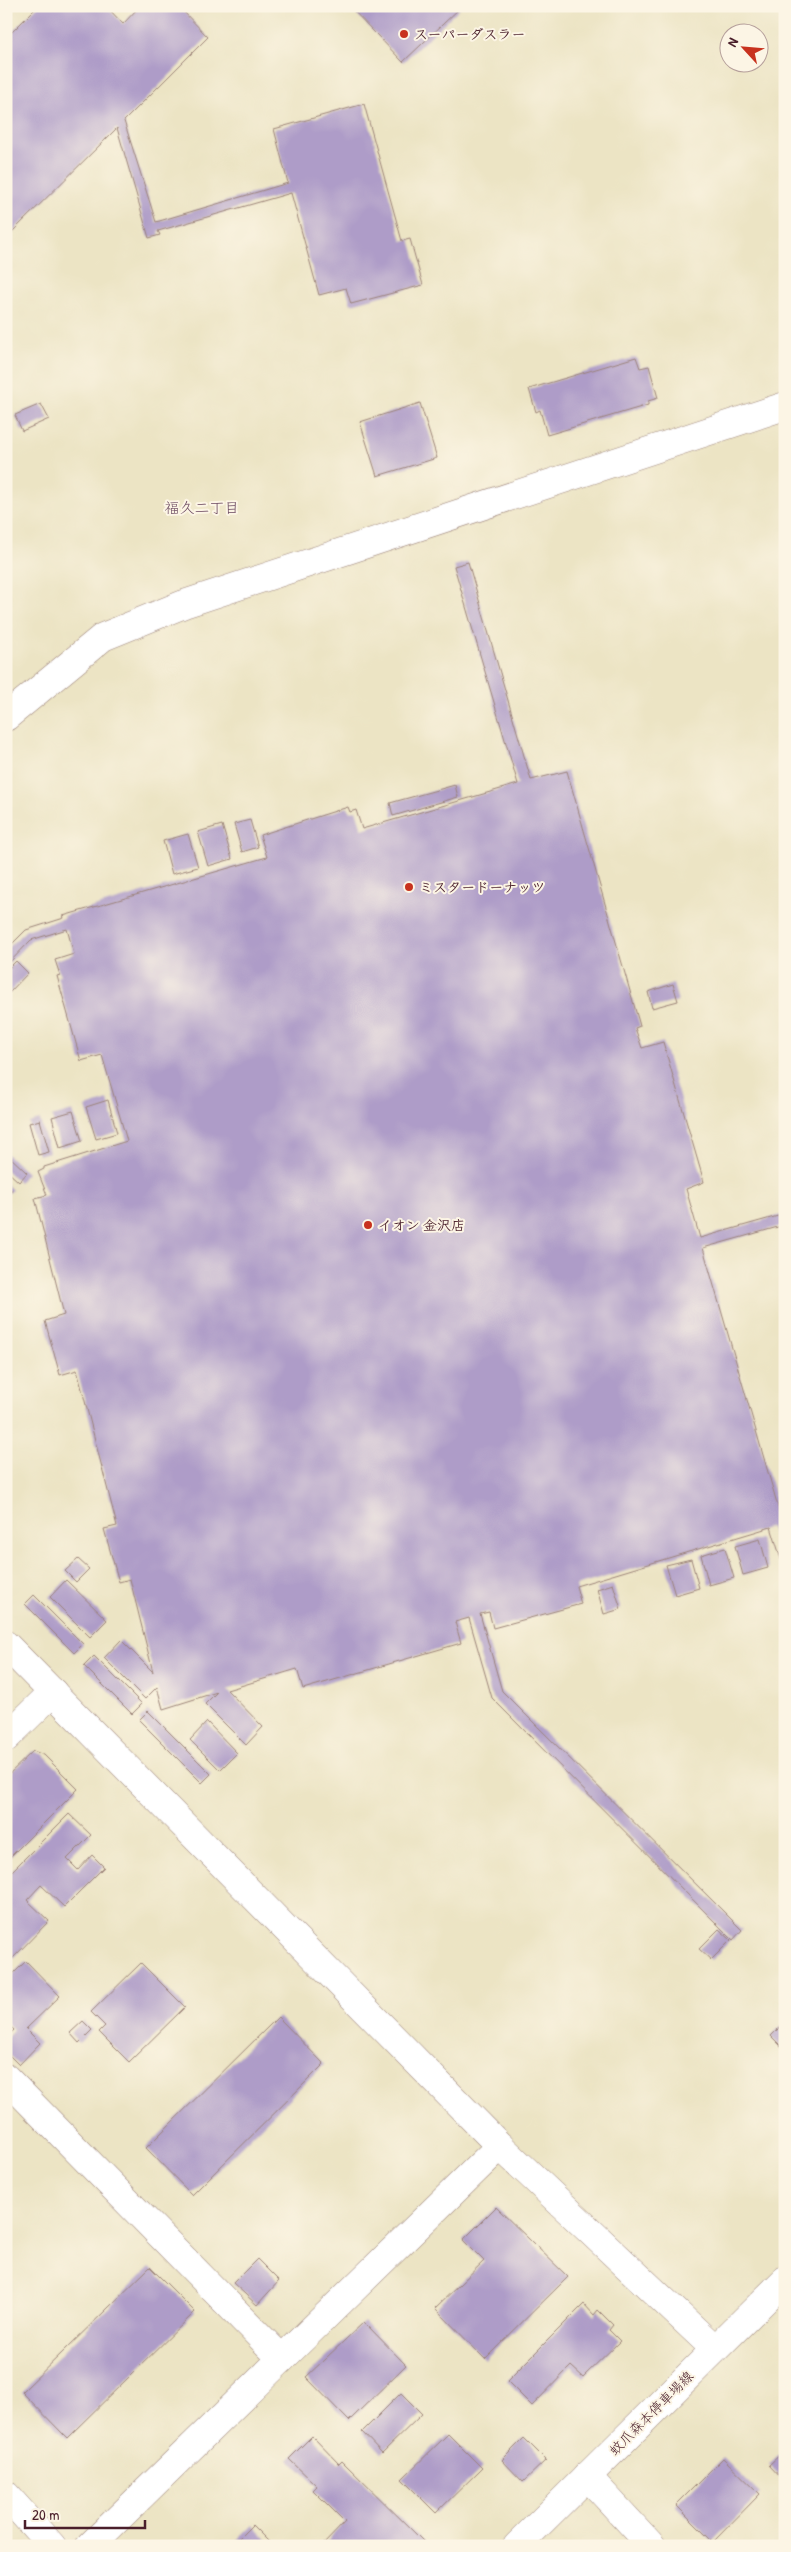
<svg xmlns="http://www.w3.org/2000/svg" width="791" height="2552" font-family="'Patrick Hand','Klee One',sans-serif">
	<rect width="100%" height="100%" fill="#fcf5e5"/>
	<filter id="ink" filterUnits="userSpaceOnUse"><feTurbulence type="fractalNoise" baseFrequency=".02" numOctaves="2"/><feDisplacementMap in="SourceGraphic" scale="10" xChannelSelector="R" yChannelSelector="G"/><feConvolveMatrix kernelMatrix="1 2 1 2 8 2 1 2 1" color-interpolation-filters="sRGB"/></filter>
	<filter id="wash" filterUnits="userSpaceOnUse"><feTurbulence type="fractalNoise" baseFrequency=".0096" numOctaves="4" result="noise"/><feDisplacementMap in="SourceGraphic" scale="20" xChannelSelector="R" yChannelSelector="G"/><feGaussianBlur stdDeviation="1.12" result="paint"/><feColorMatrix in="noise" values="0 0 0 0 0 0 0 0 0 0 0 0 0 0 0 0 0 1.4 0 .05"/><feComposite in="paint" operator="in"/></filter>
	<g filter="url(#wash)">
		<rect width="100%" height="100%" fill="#ece4c4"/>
		<g id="blocks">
			<g fill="#ae9cc8">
				<polygon points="38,6 106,6 123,24 140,6 178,6 208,37 124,121 156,222 288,183 274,129 364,104 402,241 410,239 423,285 351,304 346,288 319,295 291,193 158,231 160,235 149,238 117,128 6,238 6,38"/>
				<polygon points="349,6 462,6 403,62"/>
				<polygon points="636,357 640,368 649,366 658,398 648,401 648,405 547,435 540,410 536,412 529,389"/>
				<polygon points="420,403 437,458 377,476 360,422"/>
				<polygon points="41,404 49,419 22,431 15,415"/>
				<polygon points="468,562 531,780 567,771 640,1026 635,1028 642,1048 663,1042 704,1182 686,1189 700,1238 785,1214 785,1225 703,1248 783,1524 785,1572 771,1527 576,1586 581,1604 493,1628 489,1612 480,1614 502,1691 742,1930 733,1940 492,1698 469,1618 455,1622 461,1643 303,1689 297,1669 227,1690 263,1727 246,1745 205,1704 217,1692 163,1709 157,1687 145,1699 104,1658 121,1640 153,1672 130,1579 119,1582 104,1529 117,1526 77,1370 60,1375 45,1321 64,1315 35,1198 47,1195 38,1172 44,1169 44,1167 127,1141 102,1055 81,1061 57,976 60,975 55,960 74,954 67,929 31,940 6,966 6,950 26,930 64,918 63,916 267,857 260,835 348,807 350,812 356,810 362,829 518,784 454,566"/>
				<polygon points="455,785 458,797 393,816 390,803"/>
				<polygon points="250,820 258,847 242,852 234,824"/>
				<polygon points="222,825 232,859 208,866 198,832"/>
				<polygon points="188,834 198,867 172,874 163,841"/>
				<polygon points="16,961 28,973 9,993 6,991 6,971"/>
				<polygon points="673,984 678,1001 652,1008 648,992"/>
				<polygon points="108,1100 117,1133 96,1139 86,1107"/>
				<polygon points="73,1111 82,1141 60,1148 52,1117"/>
				<polygon points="40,1120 49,1152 38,1155 29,1123"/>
				<polygon points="6,1153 27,1173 19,1182 6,1170"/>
				<polygon points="6,1184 12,1190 6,1195"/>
				<polygon points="760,1539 768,1568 743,1575 735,1546"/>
				<polygon points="725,1548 734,1578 709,1585 701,1555"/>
				<polygon points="78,1559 89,1569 76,1582 65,1571"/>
				<polygon points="691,1559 699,1588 675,1595 666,1565"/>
				<polygon points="66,1580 107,1620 90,1637 50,1597"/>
				<polygon points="613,1584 621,1609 604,1614 597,1589"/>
				<polygon points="34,1595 83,1644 74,1653 25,1604"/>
				<polygon points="94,1656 142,1704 132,1714 84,1666"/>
				<polygon points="148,1711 211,1774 202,1783 139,1720"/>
				<polygon points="207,1722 237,1753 220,1770 190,1740"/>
				<polygon points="33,1751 44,1755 78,1789 6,1861 6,1777"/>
				<polygon points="69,1814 91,1835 67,1859 78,1870 92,1855 104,1867 64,1907 41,1885 27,1900 49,1921 12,1959 6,1954 6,1877"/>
				<polygon points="719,1929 731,1940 711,1960 699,1949"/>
				<polygon points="26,1961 60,1996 26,2029 40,2043 19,2065 6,2052 6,2038 14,2030 6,2022 6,1981"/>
				<polygon points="141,1963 185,2007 129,2062 99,2032 105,2026 91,2012"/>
				<polygon points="278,2017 324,2064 192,2195 146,2148"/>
				<polygon points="83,2021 92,2030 79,2043 70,2033"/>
				<polygon points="785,2022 785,2050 771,2036"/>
				<polygon points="496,2207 568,2277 485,2359 435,2308 484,2261 463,2240"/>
				<polygon points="257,2259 279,2281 257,2305 233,2283"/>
				<polygon points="150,2267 195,2312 67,2438 22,2392"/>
				<polygon points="584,2304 594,2315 598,2310 613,2325 609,2330 620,2341 583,2377 571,2366 532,2406 507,2381"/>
				<polygon points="364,2322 406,2365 349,2421 306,2377"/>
				<polygon points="401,2393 422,2414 382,2453 362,2432"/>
				<polygon points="448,2434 482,2468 436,2513 402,2479"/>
				<polygon points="312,2436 339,2464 342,2461 424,2542 421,2546 322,2546 345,2522 313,2490 317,2486 289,2459"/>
				<polygon points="524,2438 546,2460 523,2482 502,2460"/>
				<polygon points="785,2450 785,2482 769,2465"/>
				<polygon points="723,2458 760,2494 713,2542 676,2505"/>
				<polygon points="252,2525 273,2546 231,2546"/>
			</g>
		</g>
	</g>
	<g filter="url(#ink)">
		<use href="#blocks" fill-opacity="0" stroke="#9b8278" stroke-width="1"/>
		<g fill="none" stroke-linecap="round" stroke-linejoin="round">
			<g stroke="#9b8278" stroke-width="29">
				<g id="minor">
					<polyline points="6,1738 53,1692"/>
					<polyline points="6,2078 282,2359"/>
					<polyline points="587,2476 652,2546"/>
					<polyline points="6,2495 52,2546"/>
					<polyline points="90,2546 500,2146"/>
				</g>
			</g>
			<g stroke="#9b8278" stroke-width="29">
				<g id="tertiary">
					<polyline points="6,717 103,637 184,604 785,406"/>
					<polyline points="6,1645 500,2146 715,2349"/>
				</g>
			</g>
			<g stroke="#9b8278" stroke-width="29">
				<polyline id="secondary" points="517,2546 785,2280"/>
			</g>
			<use href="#minor" stroke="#fff" stroke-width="28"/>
			<use href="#tertiary" stroke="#fff" stroke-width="28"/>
			<use href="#secondary" stroke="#fff" stroke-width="28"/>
		</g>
	</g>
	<g fill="#c8321e" stroke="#fcf5e5" stroke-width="2">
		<circle cx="404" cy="34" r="5"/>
		<circle cx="409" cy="887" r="5"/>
		<circle cx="368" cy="1225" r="5"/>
	</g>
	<g text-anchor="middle" stroke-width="4" stroke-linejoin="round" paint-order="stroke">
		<g font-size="14" font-weight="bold" fill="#4a1f2b" stroke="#fcf5e5" text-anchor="start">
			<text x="414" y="39">スーパーダスラー</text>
			<text x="419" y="892">ミスタードーナッツ</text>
			<text x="378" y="1230">イオン 金沢店</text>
		</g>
		<g font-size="14" fill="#4a1f2b" stroke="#fcf5e5">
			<text transform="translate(651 2413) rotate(-45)" y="5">蚊爪森本停車場線</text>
		</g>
		<g font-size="15" fill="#6d4b62" stroke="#fcf5e5">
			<text x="202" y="513">福久二丁目</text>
		</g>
	</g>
	<rect width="791" height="2552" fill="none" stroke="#fcf5e5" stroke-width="25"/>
	<g transform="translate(744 48) rotate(296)"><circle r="24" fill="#fcf5e5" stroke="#b59f9b"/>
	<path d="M0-4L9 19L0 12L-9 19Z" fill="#c8321e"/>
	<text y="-8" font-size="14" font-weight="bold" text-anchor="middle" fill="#4a1f2b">N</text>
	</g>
	<path d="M25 2520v8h120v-8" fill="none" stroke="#4a1f2b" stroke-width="2.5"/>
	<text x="32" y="2520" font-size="15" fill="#4a1f2b" stroke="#fcf5e5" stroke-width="4" paint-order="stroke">20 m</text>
</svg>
